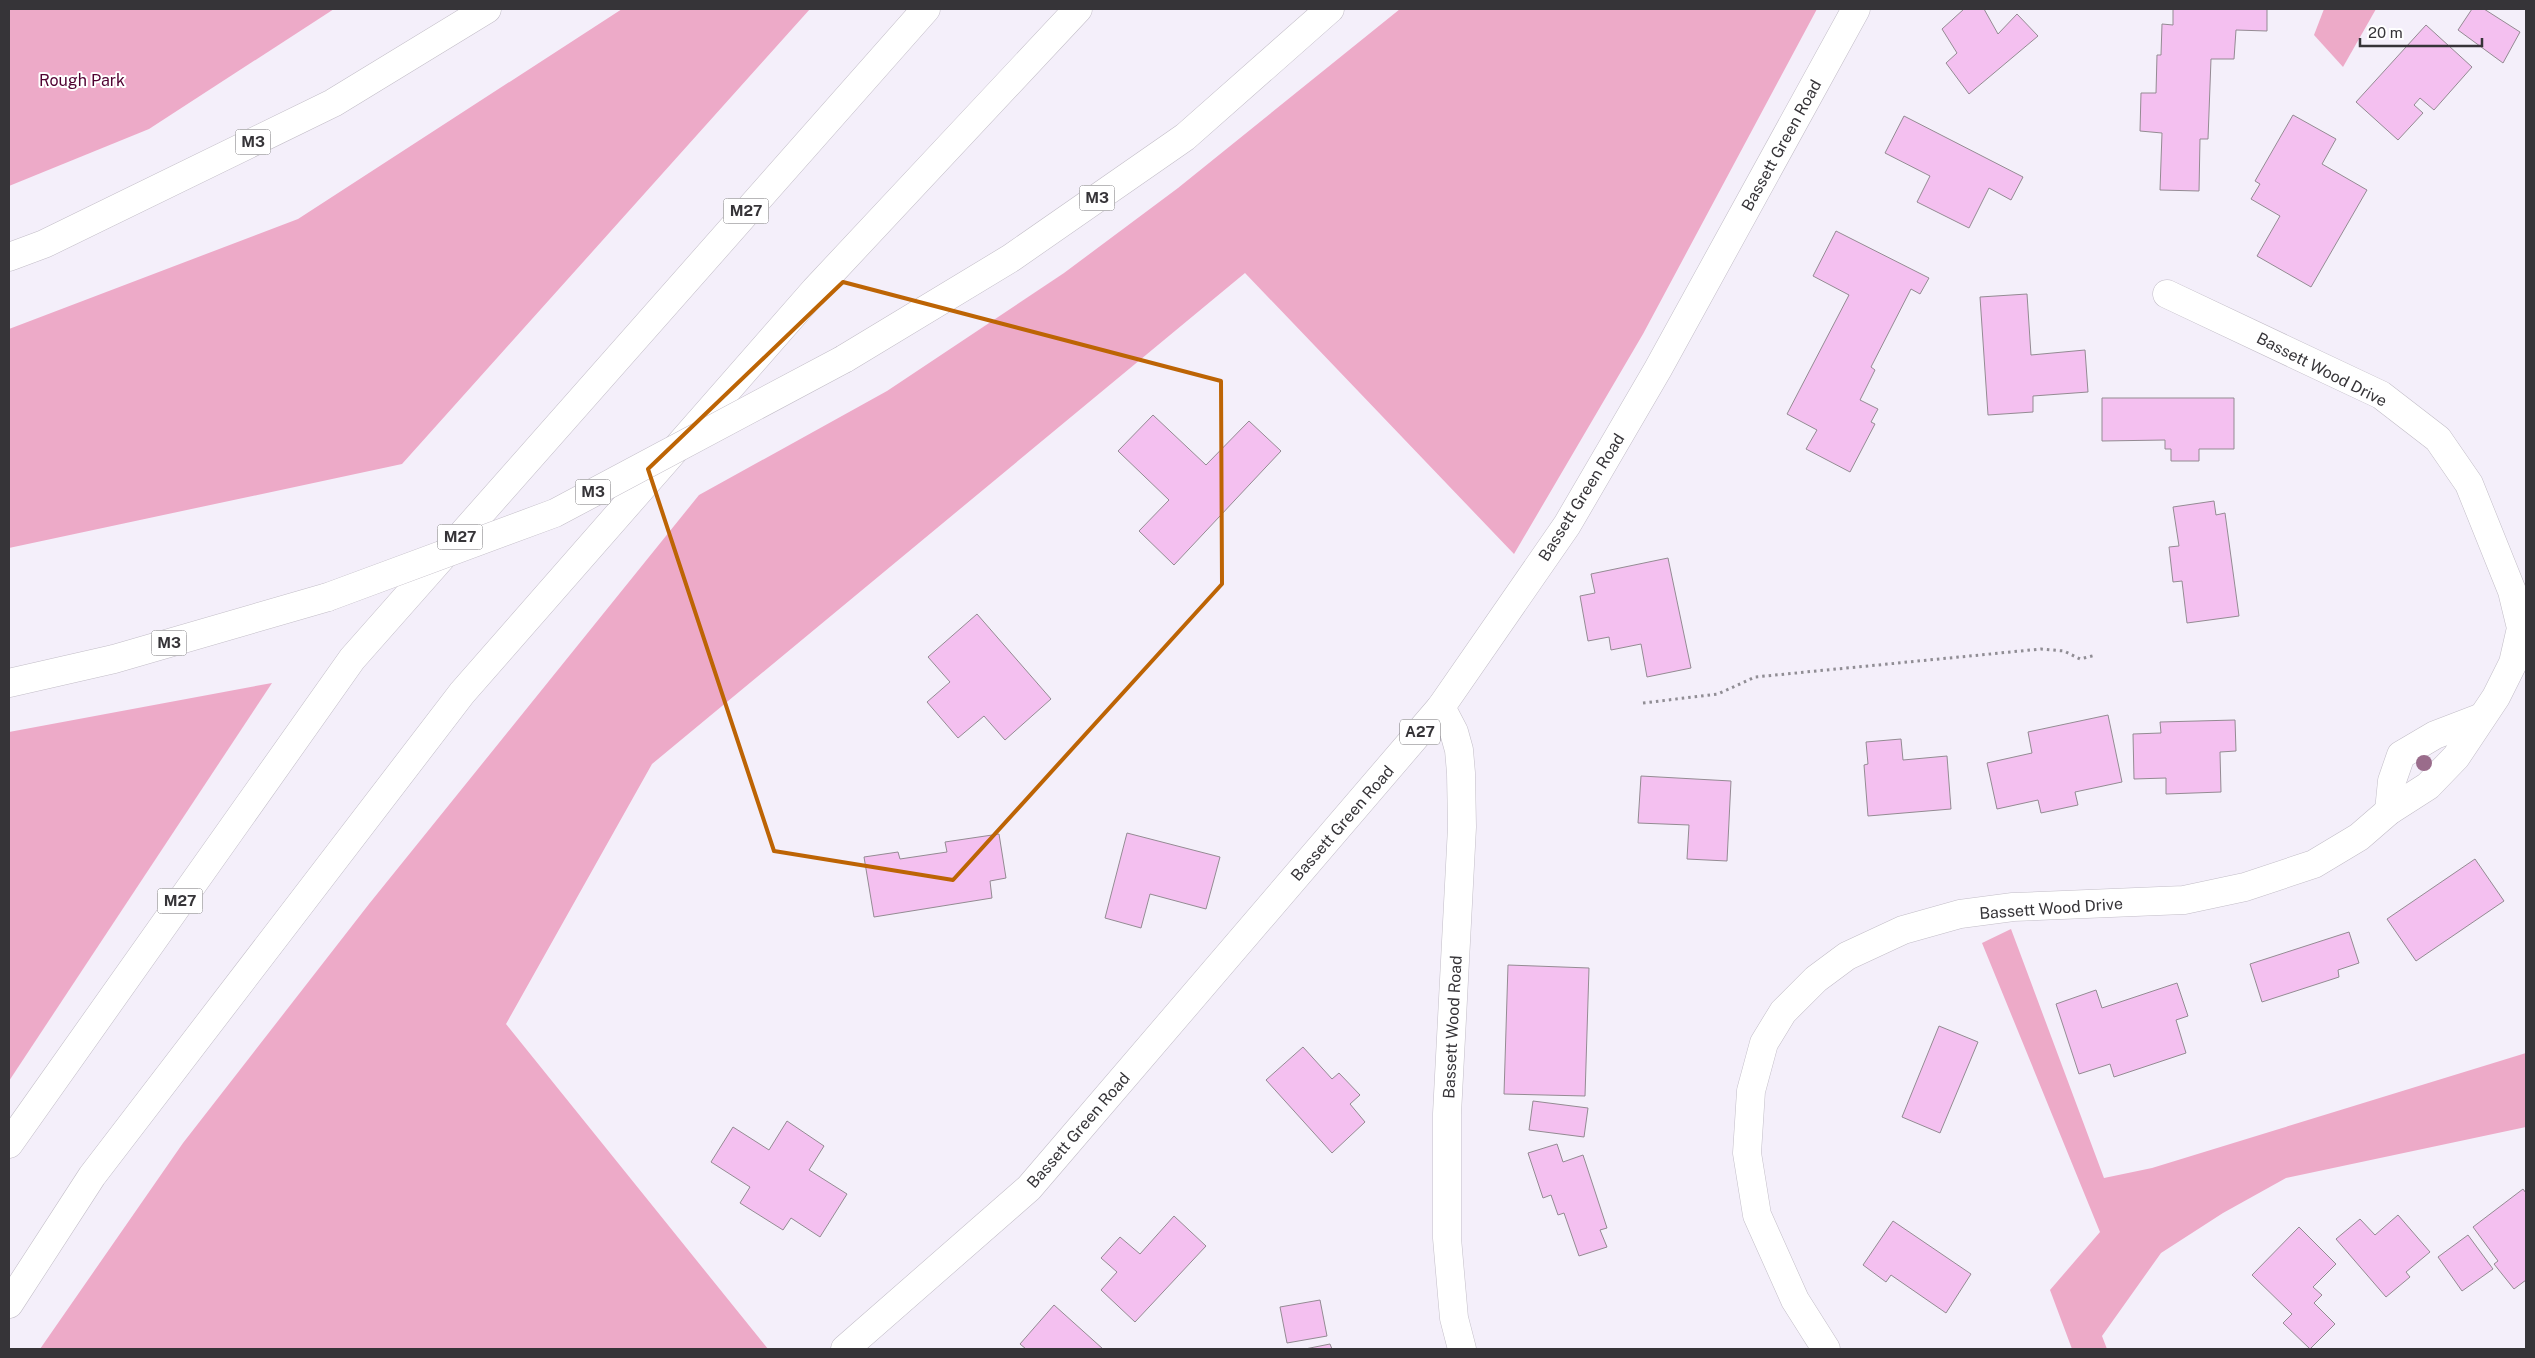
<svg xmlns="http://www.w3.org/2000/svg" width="2535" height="1358" font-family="'Public Sans',sans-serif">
	<rect width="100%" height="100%" fill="#f4effa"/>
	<g fill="#edaac8">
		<polygon points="9,9 334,9 149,129 9,186"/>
		<polygon points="622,9 810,9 402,464 9,548 9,329 298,219"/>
		<polygon points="1400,9 1817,9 1643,334 1514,554 1245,273 652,764 506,1024 768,1349 40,1349 183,1143 369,904 699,495 887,391 1064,273 1178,188"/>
		<polygon points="2324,9 2376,9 2343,67 2314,35"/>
		<polygon points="272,683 9,1081 9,732"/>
		<polygon points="2011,929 2104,1178 2152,1168 2526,1053 2526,1127 2286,1178 2223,1213 2161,1253 2102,1336 2107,1349 2072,1349 2050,1290 2100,1232 1982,943"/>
	</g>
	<g fill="#f4c0f0" stroke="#948b93">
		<polygon points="1964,9 1984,9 1998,34 2017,14 2038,36 1969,94 1946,63 1957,53 1942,29"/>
		<polygon points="2173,9 2267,9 2267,31 2236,30 2234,59 2211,59 2208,139 2200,139 2199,191 2160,190 2162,133 2140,131 2141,93 2156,93 2157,55 2161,55 2162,24 2173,25"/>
		<polygon points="2472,9 2484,9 2520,32 2503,63 2458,30"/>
		<polygon points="2426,25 2472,67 2434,110 2420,98 2414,105 2423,113 2398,140 2356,102"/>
		<polygon points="2293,115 2336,139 2322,164 2367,190 2311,287 2257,256 2280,216 2251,199 2260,184 2255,181"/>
		<polygon points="1904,116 2023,177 2011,200 1989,188 1969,228 1917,202 1930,176 1885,153"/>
		<polygon points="1836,231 1929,278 1920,294 1911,289 1871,367 1875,370 1860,400 1878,409 1871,422 1875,424 1850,472 1806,449 1817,430 1787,414 1849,295 1813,276"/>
		<polygon points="2027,294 2031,355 2085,350 2088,392 2033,396 2033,412 1988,415 1980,297"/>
		<polygon points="2102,398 2234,398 2234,449 2199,449 2199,461 2171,461 2171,449 2165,449 2165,440 2102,441"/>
		<polygon points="1153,415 1206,465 1249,421 1281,451 1174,565 1139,531 1169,500 1118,451"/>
		<polygon points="2214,501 2216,515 2225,513 2239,616 2187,623 2182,581 2173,582 2169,547 2179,546 2173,507"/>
		<polygon points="1668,558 1691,668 1647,677 1641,644 1611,650 1609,637 1588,641 1580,596 1595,593 1591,574"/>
		<polygon points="977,614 1051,699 1005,740 984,716 958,738 927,702 950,682 928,657"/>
		<polygon points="2108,715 2122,782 2075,792 2078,805 2041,813 2038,800 1997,809 1987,763 2032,753 2028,732"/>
		<polygon points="2235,720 2236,751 2220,752 2221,792 2166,794 2166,778 2134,779 2133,734 2161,733 2160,722"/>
		<polygon points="1901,739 1903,760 1947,756 1951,809 1868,816 1864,765 1868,764 1866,742"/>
		<polygon points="1641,776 1731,781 1727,861 1687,859 1689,825 1638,823"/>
		<polygon points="1127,833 1220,857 1206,909 1150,894 1141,928 1105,918"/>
		<polygon points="999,834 1006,878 990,881 992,898 874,917 864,857 898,852 900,859 947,852 945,842"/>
		<polygon points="2475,859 2504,901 2416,961 2387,919"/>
		<polygon points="2349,932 2359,963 2338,970 2339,977 2262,1002 2250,964"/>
		<polygon points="1508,965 1589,968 1585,1096 1504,1094"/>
		<polygon points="2177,983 2188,1016 2176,1020 2186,1053 2114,1077 2110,1064 2079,1074 2056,1004 2096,990 2102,1008"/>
		<polygon points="1939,1026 1978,1042 1940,1133 1902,1117"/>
		<polygon points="1303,1047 1332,1079 1339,1073 1360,1095 1350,1104 1365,1122 1332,1153 1266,1080"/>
		<polygon points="1533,1101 1588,1108 1584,1137 1529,1130"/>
		<polygon points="787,1121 824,1146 809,1170 847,1194 820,1237 791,1218 783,1230 740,1203 750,1187 711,1162 733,1127 769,1150"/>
		<polygon points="1557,1144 1563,1162 1583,1155 1607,1228 1600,1230 1607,1247 1579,1256 1564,1213 1558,1215 1551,1195 1543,1198 1528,1153"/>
		<polygon points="2523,1189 2526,1193 2526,1280 2514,1289 2494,1264 2498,1261 2473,1227"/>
		<polygon points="2398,1215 2430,1252 2406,1272 2410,1277 2386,1297 2336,1239 2360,1219 2375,1235"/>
		<polygon points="1174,1216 1206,1246 1135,1322 1101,1290 1117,1272 1101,1258 1120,1237 1140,1254"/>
		<polygon points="1893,1221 1971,1274 1946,1313 1891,1275 1886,1282 1863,1265"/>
		<polygon points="2299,1227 2336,1264 2313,1287 2322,1295 2314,1303 2335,1324 2310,1349 2283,1323 2292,1314 2252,1275"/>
		<polygon points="2468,1235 2493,1269 2462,1291 2438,1257"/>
		<polygon points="1320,1300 1327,1336 1287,1343 1280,1307"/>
		<polygon points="1054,1305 1103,1349 1026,1349 1020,1344"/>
		<polygon points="1330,1344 1332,1349 1305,1349"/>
	</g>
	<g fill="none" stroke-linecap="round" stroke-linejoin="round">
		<g stroke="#c2bdc7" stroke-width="29">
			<g id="minor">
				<polyline points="1441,707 1454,732 1459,750 1461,773 1462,827 1447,1114 1447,1238 1454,1318 1462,1349"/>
				<polyline points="2389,811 2392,781 2401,755 2435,735 2482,717"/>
				<polyline points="1826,1349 1795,1300 1757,1215 1747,1153 1751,1091 1764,1043 1783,1012 1816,979 1847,956 1903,930 1960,914 2013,907 2184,900 2245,887 2314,864 2359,837 2389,811 2428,786 2456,757 2496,697 2513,663 2521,628 2512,591 2469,484 2438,439 2381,395 2167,294"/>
			</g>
		</g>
		<g stroke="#c2bdc7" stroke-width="29">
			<polyline id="major" points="845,1349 1029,1188 1441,707 1567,525 1658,369 1856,9"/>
		</g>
		<g stroke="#c2bdc7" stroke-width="29">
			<g id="highway">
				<polyline points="9,257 44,244 333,103 487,9"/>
				<polyline points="844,359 1011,258 1185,137 1330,9"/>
				<polyline points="9,683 114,659 328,597"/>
				<polyline points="9,1144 352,659 926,9"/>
				<polyline points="9,1304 92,1176 462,693 815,290 1078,9"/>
			</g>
		</g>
		<polyline stroke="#908d94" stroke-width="3" stroke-dasharray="2.5 4" stroke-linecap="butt" points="1643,703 1718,694 1755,677 2041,649 2064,651 2080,659 2096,655"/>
		<use href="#minor" stroke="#fff" stroke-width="28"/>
		<use href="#major" stroke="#fff" stroke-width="28"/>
		<use href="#highway" stroke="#fff" stroke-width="28"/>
		<g stroke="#c2bdc7" stroke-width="29" stroke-linecap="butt">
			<polyline id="highway-bridge" points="328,597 555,513 844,359"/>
		</g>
		<use href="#highway-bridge" stroke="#fff" stroke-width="28"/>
	</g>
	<circle fill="#9a6c8b" cx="2424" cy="763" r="8"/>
	<path fill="none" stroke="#bd6404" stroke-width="4" stroke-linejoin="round" d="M843,282L1221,381L1222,584L953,880L774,851L648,469Z"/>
	<g text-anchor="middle" stroke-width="4" stroke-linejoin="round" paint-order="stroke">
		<g fill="#fff" stroke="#727174" stroke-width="1">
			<rect x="235.5" y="129.5" width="35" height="25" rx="4"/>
			<rect x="1079.5" y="185.5" width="35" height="25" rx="4"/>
			<rect x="723.5" y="198.5" width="45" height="25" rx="4"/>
			<rect x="575.5" y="479.5" width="35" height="25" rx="4"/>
			<rect x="437.5" y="524.5" width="45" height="25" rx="4"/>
			<rect x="151.5" y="630.5" width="35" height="25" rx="4"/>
			<rect x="1400" y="719.5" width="40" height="25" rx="4"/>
			<rect x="157.5" y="888.5" width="45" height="25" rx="4"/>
		</g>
		<g font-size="15" font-weight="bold" fill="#363438">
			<text x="253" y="147">M3</text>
			<text x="1097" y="203">M3</text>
			<text x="746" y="216">M27</text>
			<text x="593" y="497">M3</text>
			<text x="460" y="542">M27</text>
			<text x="169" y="648">M3</text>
			<text x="1420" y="737">A27</text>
			<text x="180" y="906">M27</text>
		</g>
		<g font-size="16" fill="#500131" stroke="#fff">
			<text x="82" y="86">Rough Park</text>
		</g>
		<g font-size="16" fill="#363438" stroke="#fff">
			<text transform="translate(1781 145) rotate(-61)" y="6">Bassett Green Road</text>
			<text transform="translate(2322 369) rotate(27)" y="6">Bassett Wood Drive</text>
			<text transform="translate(1581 497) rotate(-58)" y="6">Bassett Green Road</text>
			<text transform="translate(1342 823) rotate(-49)" y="6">Bassett Green Road</text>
			<text transform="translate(2051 908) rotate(-4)" y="6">Bassett Wood Drive</text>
			<text transform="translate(1452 1027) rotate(-87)" y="6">Bassett Wood Road</text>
			<text transform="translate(1078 1130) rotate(-49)" y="6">Bassett Green Road</text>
		</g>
	</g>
	<rect width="2535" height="1358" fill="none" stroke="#363438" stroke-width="20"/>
	<path d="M2360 38v8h122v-8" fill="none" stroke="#363438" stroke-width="2.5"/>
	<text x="2368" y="38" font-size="15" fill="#363438" stroke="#ffffff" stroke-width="4" paint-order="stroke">20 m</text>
</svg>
